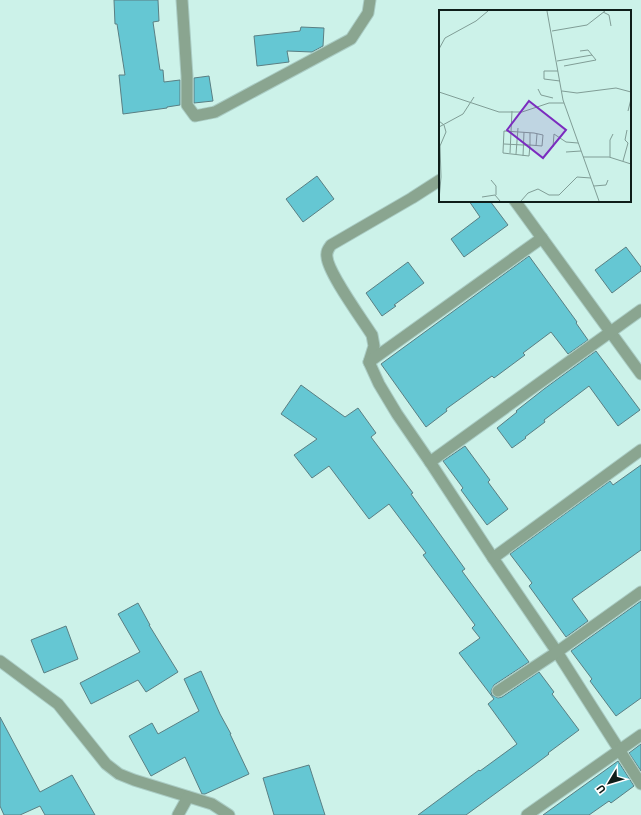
<svg xmlns="http://www.w3.org/2000/svg" width="641" height="815" font-family="'IBM Plex Sans',sans-serif">
	<rect width="100%" height="100%" fill="#ccf2e9"/>
	<g fill="#65c7d3" stroke="#5a7f83">
		<polygon points="114,0 158,0 159,21 153,22 160,70 163,70 164,82 180,80 180,105 167,107 167,108 123,114 119,75 125,75 117,24 115,24"/>
		<polygon points="301,27 324,28 323,46 312,52 287,51 289,62 257,66 254,36 300,31"/>
		<polygon points="209,76 213,101 194,103 194,78"/>
		<polygon points="317,176 334,199 303,222 286,199"/>
		<polygon points="469,201 490,201 508,225 464,257 451,239 480,217"/>
		<polygon points="626,247 641,267 641,271 612,293 595,270"/>
		<polygon points="529,256 577,322 576,323 588,340 568,354 551,332 523,353 525,355 494,378 492,376 446,409 447,411 426,427 381,364"/>
		<polygon points="408,262 424,283 394,305 396,306 382,316 366,293"/>
		<polygon points="596,351 640,410 618,426 589,386 544,420 545,422 525,437 526,438 512,448 497,428 517,412 516,411 544,389"/>
		<polygon points="301,385 345,417 358,408 376,433 371,437 413,493 411,494 465,569 462,571 529,662 494,685 491,691 492,695 498,698 502,697 539,672 554,692 552,694 579,730 548,753 549,754 533,766 466,815 418,815 479,770 480,771 517,744 488,704 494,699 459,653 480,638 472,628 475,625 423,555 426,553 389,504 369,519 329,466 312,478 294,455 317,439 281,414"/>
		<polygon points="465,446 490,480 488,482 508,509 487,525 461,490 463,488 443,461"/>
		<polygon points="641,465 641,550 572,599 588,621 566,637 529,586 532,583 510,554 610,481 613,485"/>
		<polygon points="641,601 641,698 616,716 590,681 592,679 571,651"/>
		<polygon points="138,603 150,625 149,625 178,672 146,692 138,680 91,704 80,683 140,652 118,614"/>
		<polygon points="66,626 78,659 44,673 31,640"/>
		<polygon points="201,671 220,714 231,734 230,734 249,774 205,794 202,794 185,757 151,776 129,736 152,723 158,734 199,711 184,679"/>
		<polygon points="0,717 40,792 72,775 95,815 45,815 40,806 20,815 4,815 0,806"/>
		<polygon points="641,744 641,771 629,753"/>
		<polygon points="618,761 634,786 611,803 609,801 589,815 543,815"/>
		<polygon points="309,765 325,815 274,815 263,778"/>
	</g>
	<g fill="none" stroke-linecap="round" stroke-linejoin="round">
		<g stroke="#aaccc4" stroke-width="13">
			<g id="minor">
				<polyline points="182,0 187,76 187,105 195,116 215,112 351,39 368,13 370,0"/>
				<path d="M440,180L412,198L331,245C328,249 326,252 327,257C328,273 362,319 372,335L374,346L369,362L379,384L397,414L430,462L493,558L557,652L641,784"/>
				<polyline points="515,201 641,374"/>
				<polyline points="369,362 542,238"/>
				<polyline points="430,462 641,310"/>
				<polyline points="493,558 641,450"/>
				<polyline points="0,661 58,704 106,764 119,774 134,780 212,804 229,815"/>
				<polyline points="498,691 557,652 641,592"/>
				<polyline points="178,815 188,797"/>
				<polyline points="527,815 641,735"/>
			</g>
		</g>
		<use href="#minor" stroke="#8aa590" stroke-width="11"/>
	</g>
	<g transform="translate(439 10)">
		<rect width="192" height="192" fill="#ccf2e9"/>
		<path fill="none" stroke="#809d96" stroke-width="1" d="M108,1L124,90L160,191M164,2L170,5L172,16M113,21L148,15L166,1M0,39L6,28L37,11L49,1M118,51L153,45M125,56L157,50L149,40L141,41M119,61H105V69L121,71M99,79L102,85L114,88M123,81L138,83L177,78L192,82M0,82L60,102H83L110,93H125M189,101L192,89M0,111L5,115L7,122L1,136L2,167L0,190M0,117L24,104L35,87M65,134L84,135H91L103,136L104,125L95,123L65,121L64,142V143L90,146L91,135V123M97,136L98,124M114,137L115,124L127,132L139,133M127,142L142,141M71,143L73,101M77,144L79,118M84,146L85,122M144,147H170L192,154M171,147V130L174,124M184,151L189,133L186,130L188,120M52,170L57,176V185M155,176L167,175L169,170M43,187L56,185L61,191M82,191L89,183L99,179L110,185H120L138,167L152,168"/>
		<path fill="#7b2cbf" fill-opacity="0.15" stroke="#7b2cbf" stroke-width="2" d="M90,91L127,120L104,148L68,120Z"/>
		<rect width="192" height="192" fill="none" stroke="#0f1e1a" stroke-width="2"/>
	</g>
	<g transform="translate(609 783) rotate(232)" stroke="#ffffff" stroke-width="3" paint-order="stroke">
	<path d="M0-3L7 15L0 10L-7 15Z" fill="#0f1e1a"/>
	<text y="-6" font-size="11" font-weight="bold" text-anchor="middle" fill="#0f1e1a">U</text>
	</g>
</svg>
